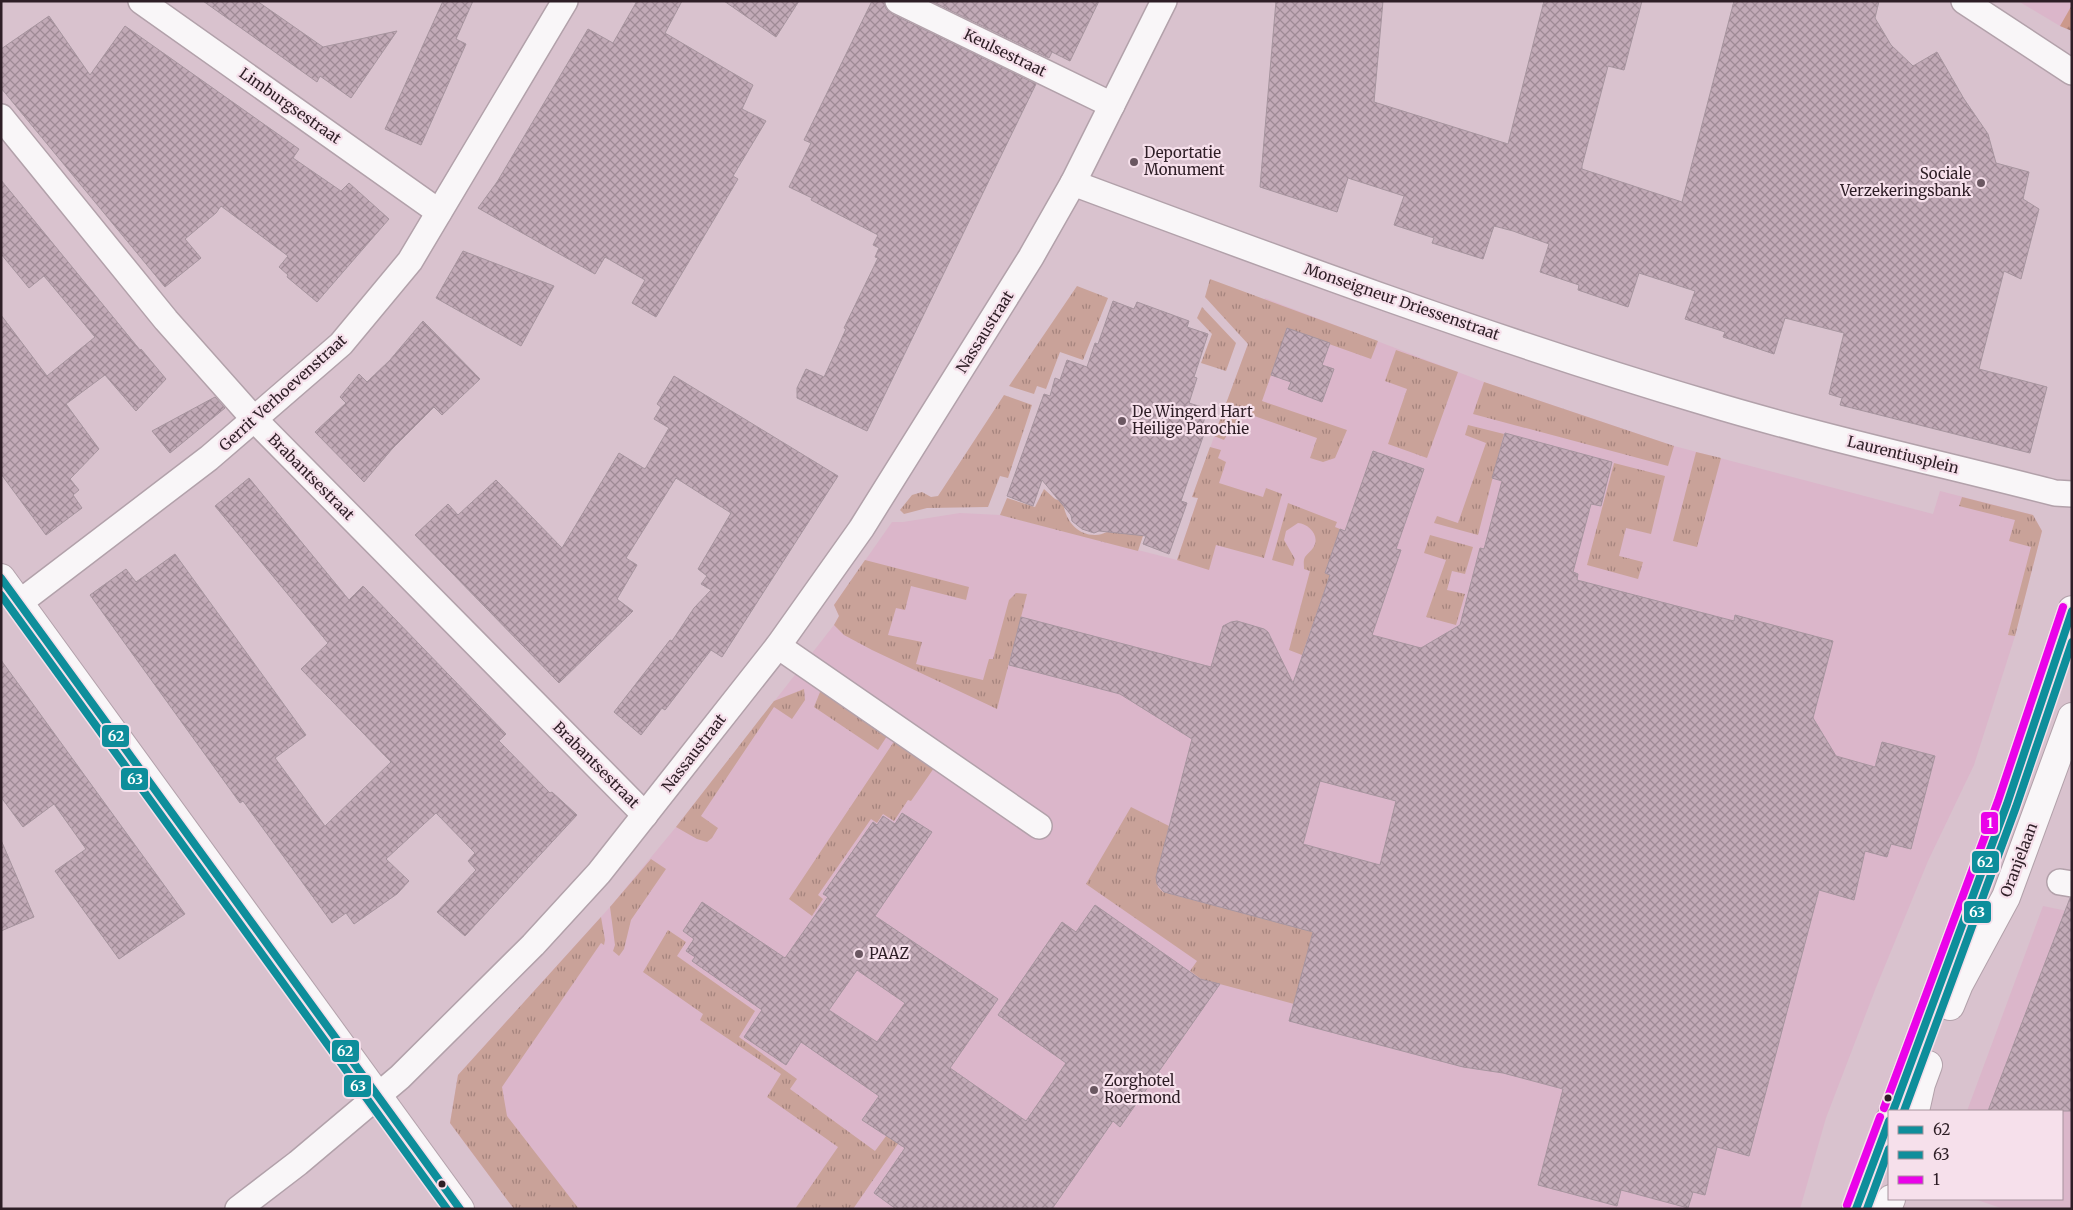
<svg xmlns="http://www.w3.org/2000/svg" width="2073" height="1210" font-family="Merriweather,serif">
	<defs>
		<pattern id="grass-tufts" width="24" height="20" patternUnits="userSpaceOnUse" patternTransform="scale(1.25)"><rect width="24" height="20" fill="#c9a299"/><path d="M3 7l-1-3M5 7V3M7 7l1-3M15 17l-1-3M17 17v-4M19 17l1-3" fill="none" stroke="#a4837d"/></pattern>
		<pattern id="forest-firs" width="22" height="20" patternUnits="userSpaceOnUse" patternTransform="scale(1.25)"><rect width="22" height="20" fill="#cc998b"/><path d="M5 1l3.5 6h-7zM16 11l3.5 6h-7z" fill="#a67c71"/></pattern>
		<pattern id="building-cross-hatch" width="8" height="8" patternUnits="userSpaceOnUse" patternTransform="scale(1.25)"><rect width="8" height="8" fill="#c2aab7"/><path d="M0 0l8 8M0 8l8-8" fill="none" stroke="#9e8a95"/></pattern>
	</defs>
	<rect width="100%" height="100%" fill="#d9c2ce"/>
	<g fill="#dbb6ca">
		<polygon points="2018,1 2072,1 2072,31 2060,26"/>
		<polygon points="1265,298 1484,382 1674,446 1933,514 1940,491 2033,515 2042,531 2015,636 1974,765 1928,861 1875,990 1826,1118 1800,1209 514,1209 450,1123 458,1075 610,907 676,827 834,625 839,616 834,605 892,522 903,522 960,513 1000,515 1177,560 1198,498 1192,497"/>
		<polygon points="2043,906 2072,912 2072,1209 2004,1209 1974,1199 2062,1199 2062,1111 1967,1111"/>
	</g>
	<g fill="url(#grass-tufts)">
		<polygon points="1210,279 1378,341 1371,359 1287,329 1262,401 1347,430 1335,458 1323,462 1310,458 1317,438 1243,412 1234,435 1228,433 1224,440 1214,436 1248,344 1205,297"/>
		<polygon points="1077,286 1108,298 1083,360 1060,352 1046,389 1037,386 1034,394 1009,386"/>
		<polygon points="1202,307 1236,343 1226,371 1201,363 1212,334 1197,318"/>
		<polygon points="1396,350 1458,372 1427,458 1388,444 1407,389 1385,381"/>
		<polygon points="1484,382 1674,446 1668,466 1473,414"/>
		<polygon points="1004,395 1032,405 1008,478 1000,476 988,507 927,508 904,514 900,510 912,495 922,492 931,497 938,496"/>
		<polygon points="1468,425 1504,434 1478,535 1434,523 1437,516 1458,523 1486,443 1465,435"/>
		<polygon points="1210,447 1221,450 1218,458 1226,462 1219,483 1263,497 1266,488 1282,494 1264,558 1216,545 1209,570 1177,560 1198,498 1192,497"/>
		<polygon points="1696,452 1721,458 1697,547 1673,541"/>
		<polygon points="1614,463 1665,476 1651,534 1626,528 1619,556 1643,562 1638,579 1587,565"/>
		<path d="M1044,489L1055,499L1063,502C1065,519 1076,535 1095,535C1104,535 1109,530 1117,528C1127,525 1138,523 1148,521L1138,551L1000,515L1007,498L1035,507Z"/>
		<polygon points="1962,497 2033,515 2042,531 2015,636 2008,635 2031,547 2009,541 2015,520 1959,506"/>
		<path d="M1288,503L1337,522L1335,527L1340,529L1325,573L1330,575L1302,655L1289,650L1310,571L1304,569C1304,565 1303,561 1305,557C1307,554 1311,551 1313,548C1321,536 1309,524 1298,523L1286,531L1284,540L1295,559L1293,566L1272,560Z"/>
		<polygon points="1430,535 1473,547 1465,574 1452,571 1447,590 1465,594 1456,625 1426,617 1446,560 1424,553"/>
		<polygon points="865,560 969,587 966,600 911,586 905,610 896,608 888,635 922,642 916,664 983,680 989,659 993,659 1009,600 1016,593 1027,594 997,709 872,650 844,635 834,625 839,616 834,605"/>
		<polygon points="822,687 889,733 878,750 814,707"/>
		<polygon points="804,689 805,700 792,719 774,707 701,816 718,828 712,838 707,842 697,839 676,827 774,701"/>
		<polygon points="895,740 934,768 911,801 908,800 894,821 883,814 877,823 871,819 818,895 823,899 812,916 789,899"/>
		<polygon points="1131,807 1169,826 1156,877 1158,887 1163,892 1313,932 1294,1004 1201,979 1190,971 1197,961 1086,884"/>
		<polygon points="651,859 666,869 631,920 624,949 619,956 613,951 615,945 610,907"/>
		<polygon points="601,917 605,940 604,945 601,943 502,1087 507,1116 579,1209 514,1209 450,1123 458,1075"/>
		<polygon points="668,930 686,942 677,956 755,1011 739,1037 797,1079 790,1089 875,1151 898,1120 909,1128 853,1209 795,1209 838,1147 767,1097 781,1074 700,1020 703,1014 643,972"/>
	</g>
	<polygon fill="url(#forest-firs)" points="2072,5 2072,31 2060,26"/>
	<g fill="url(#building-cross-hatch)" stroke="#a6949e" fill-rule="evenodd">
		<polygon points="203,1 257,1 323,47 397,31 351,98 320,76 317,82"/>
		<polygon points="443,1 473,1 456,39 466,44 421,145 385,129"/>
		<polygon points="637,1 682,1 665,33 753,85 742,109 766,121 733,176 738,179 656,317 632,303 645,280 605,257 595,274 478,208 497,182 588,29 613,43"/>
		<polygon points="724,1 799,1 776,37"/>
		<polygon points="872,1 884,1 886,9 892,14 1036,84 867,431 797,398 797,388 806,369 824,377 846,329 844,328 878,258 875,257 879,248 873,245 878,235 811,200 812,198 789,187 811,143 804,140"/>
		<polygon points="931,1 1099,1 1070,61 1052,52 1049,58"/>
		<polygon points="1276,1 1383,1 1374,102 1508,144 1544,1 1642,1 1624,70 1608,66 1582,166 1582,169 1682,202 1734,1 1879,1 1875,18 1891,45 1913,66 1937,52 1964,99 1988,134 1996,163 2029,172 2023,199 2039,209 2021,279 2004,271 1979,369 2047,387 2030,453 1840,405 1842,398 1829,394 1844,333 1785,318 1774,354 1723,337 1725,332 1685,319 1695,291 1639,273 1628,307 1578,290 1579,285 1540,272 1549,244 1513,231 1494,226 1483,259 1432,243 1434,238 1394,225 1404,196 1348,178 1337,212 1260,187"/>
		<polygon points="49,16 90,75 125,26 299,149 293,158 341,191 349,183 389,219 317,302 287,277 288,275 279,267 288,256 221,206 216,213 185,239 201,258 165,287 1,88 1,49"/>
		<polygon points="1,180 140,350 141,349 166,379 136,411 105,375 66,404 99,449 70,479 79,490 73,495 82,508 46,535 1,474 1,315 47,376 95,337 44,276 29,288 1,254"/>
		<polygon points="463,251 554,286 521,346 436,298"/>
		<polygon points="1113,301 1134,309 1137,302 1189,321 1187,327 1208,334 1194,377 1197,378 1189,403 1208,409 1201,429 1205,431 1181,501 1187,503 1169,554 1143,544 1146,536 1099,531 1094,533 1082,529 1072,521 1071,515 1042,480 1033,506 1007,496 1044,394 1050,396 1055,378 1060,380 1067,360 1087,367 1095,343 1098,344"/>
		<polygon points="423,321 480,379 442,415 434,407 392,449 364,482 315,432 346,403 340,397 359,374 367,382 390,360"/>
		<polygon points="1287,328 1330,343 1322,365 1334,369 1322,402 1288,389 1291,382 1271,375"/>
		<polygon points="674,376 838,476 722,657 711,650 665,710 662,708 641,735 614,712 670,640 672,641 694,608 711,590 701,584 707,576 698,569 731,513 676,478 626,558 637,565 617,599 633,611 559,683 415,535 448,504 458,515 496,480 562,548 619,453 645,469 669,428 654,419 661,407 657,404"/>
		<polygon points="215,397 225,408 170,453 152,431"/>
		<path d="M1505,433L1612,462L1601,506L1591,504L1573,572L1578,574L1577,580L1734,621L1735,615L1833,641L1813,718L1836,756L1875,767L1882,742L1935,756L1911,849L1891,844L1887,857L1865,851L1854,900L1819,890L1749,1156L1717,1147L1705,1195L1693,1192L1688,1208L1621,1190L1617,1206L1538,1185L1563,1089L1503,1073L1463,1067L1289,1021L1313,932L1164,892L1157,884L1156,877L1192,739L1120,694L1009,665L1021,617L1211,667L1223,626L1231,622L1237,621L1264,629L1268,632L1293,683L1330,575L1325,573L1340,529L1345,531L1373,451L1424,469L1396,549L1401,550L1372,635L1421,648L1460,625L1480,548L1484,549L1502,481L1492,478ZM1320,781L1396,801L1380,865L1303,844Z"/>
		<polygon points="249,478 349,600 363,586 506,734 499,741 550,793 552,792 577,815 465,936 437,912 476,870 468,861 475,853 436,813 386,859 409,881 397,894 354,924 346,913 332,923 243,801 240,803 90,595 126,569 136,582 175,554 306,735 275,758 325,826 391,762 301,669 328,643 215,506"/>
		<polygon points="1,660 185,914 119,959 55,871 86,849 54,804 23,827 1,797"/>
		<path d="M902,813L932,832L875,916L998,999L950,1068L1026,1121L1066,1063L998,1015L1062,922L1076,932L1095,905L1200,979L1220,984L1120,1127L1113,1121L1052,1209H896L874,1193L905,1148L862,1120L879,1096L801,1042L786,1065L744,1037L762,1010L692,961L695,957L686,951L694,939L683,931L702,902L785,958L828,897L823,894L873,822L877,825L883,816L895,824ZM857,970L905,1003L877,1042L829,1010Z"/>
		<polygon points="1,840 34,917 1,931"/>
		<polygon points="2070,898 2072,898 2072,1111 1988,1111"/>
	</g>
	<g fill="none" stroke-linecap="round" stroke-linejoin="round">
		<g stroke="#b2a1aa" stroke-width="28">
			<g id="street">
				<polyline points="141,1 439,212"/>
				<polyline points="898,1 1112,105"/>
				<polyline points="1964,1 2072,72"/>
				<polyline points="1,117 166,320 254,419 645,815"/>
				<path d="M1073,183C1282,261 1491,339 1704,402C1820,437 1938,463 2055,493L2072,494"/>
				<polyline points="19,603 209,458 341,344 410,261 565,1"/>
				<polyline points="778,646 1039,826"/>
				<polyline points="2060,882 2072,884"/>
				<polyline points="238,1209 298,1163 400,1077 533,945 599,873 778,646 861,529 1031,257 1073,183 1164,1"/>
			</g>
		</g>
		<g stroke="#b2a1aa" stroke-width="30">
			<g id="secondary">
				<polyline points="1,578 460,1209"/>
				<polyline points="1950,1006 1959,984 2006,897 2072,717"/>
				<polyline points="1893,1111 2007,804 2072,610"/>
				<polyline points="1915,1111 1921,1084 1928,1065"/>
				<polyline points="1856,1209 1889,1121"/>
				<polyline points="1887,1209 1891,1199"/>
			</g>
		</g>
		<use href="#street" stroke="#f9f6f8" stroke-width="25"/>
		<use href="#secondary" stroke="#f9f6f8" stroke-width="28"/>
		<g stroke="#f6e0eb" stroke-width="11">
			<g id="bus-1">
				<polyline points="1,578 460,1209"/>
				<polyline points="1893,1111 2007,804 2072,611"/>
				<polyline points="1856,1209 1889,1121"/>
			</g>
		</g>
		<g stroke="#f6e0eb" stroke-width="11">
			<g id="bus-2">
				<polyline points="1,595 447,1209"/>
				<polyline points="1904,1111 2016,807 2072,642"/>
				<polyline points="1867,1209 1889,1149"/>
			</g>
		</g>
		<g stroke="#f6e0eb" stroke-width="11">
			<g id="bus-3">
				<polyline points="1884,1108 1998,801 2063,607"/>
				<polyline points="1847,1205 1880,1117"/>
			</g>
		</g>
		<use href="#bus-1" stroke="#0e8e9b" stroke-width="8"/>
		<use href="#bus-2" stroke="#0e8e9b" stroke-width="8"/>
		<use href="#bus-3" stroke="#ea03e9" stroke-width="8"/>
	</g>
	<g fill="#6a5761" stroke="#f6e0eb" stroke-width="2">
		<circle cx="1134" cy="162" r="5"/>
		<circle cx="1981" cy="183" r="5"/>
		<circle cx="1122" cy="421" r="5"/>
		<circle cx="859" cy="954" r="5"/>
		<circle cx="1094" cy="1090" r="5"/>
	</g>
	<g fill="#2e1e26" stroke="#f6e0eb" stroke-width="2">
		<circle cx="1888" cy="1098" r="4.5"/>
		<circle cx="442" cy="1184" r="4.5"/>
	</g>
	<g text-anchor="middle" stroke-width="4.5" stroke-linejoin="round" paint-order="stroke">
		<g font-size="15" fill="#2e1e26" stroke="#f6e0eb">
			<text transform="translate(1005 53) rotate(26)" y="5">Keulsestraat</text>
			<text transform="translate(290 106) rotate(35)" y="5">Limburgsestraat</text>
			<text transform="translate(1402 302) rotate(19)" y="5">Monseigneur Driessenstraat</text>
			<text transform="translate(985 332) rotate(-58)" y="5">Nassaustraat</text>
			<text transform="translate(283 393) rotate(-42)" y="5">Gerrit Verhoevenstraat</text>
			<text transform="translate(1903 455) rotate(14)" y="5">Laurentiusplein</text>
			<text transform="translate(311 477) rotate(45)" y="5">Brabantsestraat</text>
			<text transform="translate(694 753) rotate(-52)" y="5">Nassaustraat</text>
			<text transform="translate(596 765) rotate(45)" y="5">Brabantsestraat</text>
			<text transform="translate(2019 860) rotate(-69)" y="5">Oranjelaan</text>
		</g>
		<g font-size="15" fill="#2e1e26" stroke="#f6e0eb" text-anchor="start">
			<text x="1144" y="158">Deportatie<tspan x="1144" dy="17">Monument</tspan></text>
			<text x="1971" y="179" text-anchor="end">Sociale<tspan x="1971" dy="17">Verzekeringsbank</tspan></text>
			<text x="1132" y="417">De Wingerd Hart<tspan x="1132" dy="17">Heilige Parochie</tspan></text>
			<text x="869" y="959">PAAZ</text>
			<text x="1104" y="1086">Zorghotel<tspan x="1104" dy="17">Roermond</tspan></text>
		</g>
	</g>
	<g stroke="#f6e0eb" stroke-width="2">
		<rect x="101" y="724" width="29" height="24" rx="5" fill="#0e8e9b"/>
		<rect x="120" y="767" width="29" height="24" rx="5" fill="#0e8e9b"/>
		<rect x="1980" y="811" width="19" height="24" rx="5" fill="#ea03e9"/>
		<rect x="1971" y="850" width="29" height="24" rx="5" fill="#0e8e9b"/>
		<rect x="1963" y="900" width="29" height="24" rx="5" fill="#0e8e9b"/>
		<rect x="331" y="1039" width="29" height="24" rx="5" fill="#0e8e9b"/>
		<rect x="343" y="1074" width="29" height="24" rx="5" fill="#0e8e9b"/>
	</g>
	<g font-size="14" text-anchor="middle" font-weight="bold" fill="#fff">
		<text x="116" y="741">62</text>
		<text x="135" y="784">63</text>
		<text x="1990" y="828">1</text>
		<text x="1985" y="867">62</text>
		<text x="1977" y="917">63</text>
		<text x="345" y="1056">62</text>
		<text x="358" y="1091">63</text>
	</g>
	<rect width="2073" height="1210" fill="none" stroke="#2e1e26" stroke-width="5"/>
	<rect x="1888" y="1110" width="175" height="90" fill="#f6e0eb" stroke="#a6929c"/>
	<rect x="1898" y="1126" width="25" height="8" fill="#0e8e9b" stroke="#a6929c"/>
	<text x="1933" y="1135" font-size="15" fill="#2e1e26">62</text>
	<rect x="1898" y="1151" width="25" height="8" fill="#0e8e9b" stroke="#a6929c"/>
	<text x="1933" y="1160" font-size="15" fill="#2e1e26">63</text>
	<rect x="1898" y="1176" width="25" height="8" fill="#ea03e9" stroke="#a6929c"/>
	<text x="1933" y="1185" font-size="15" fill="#2e1e26">1</text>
</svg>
